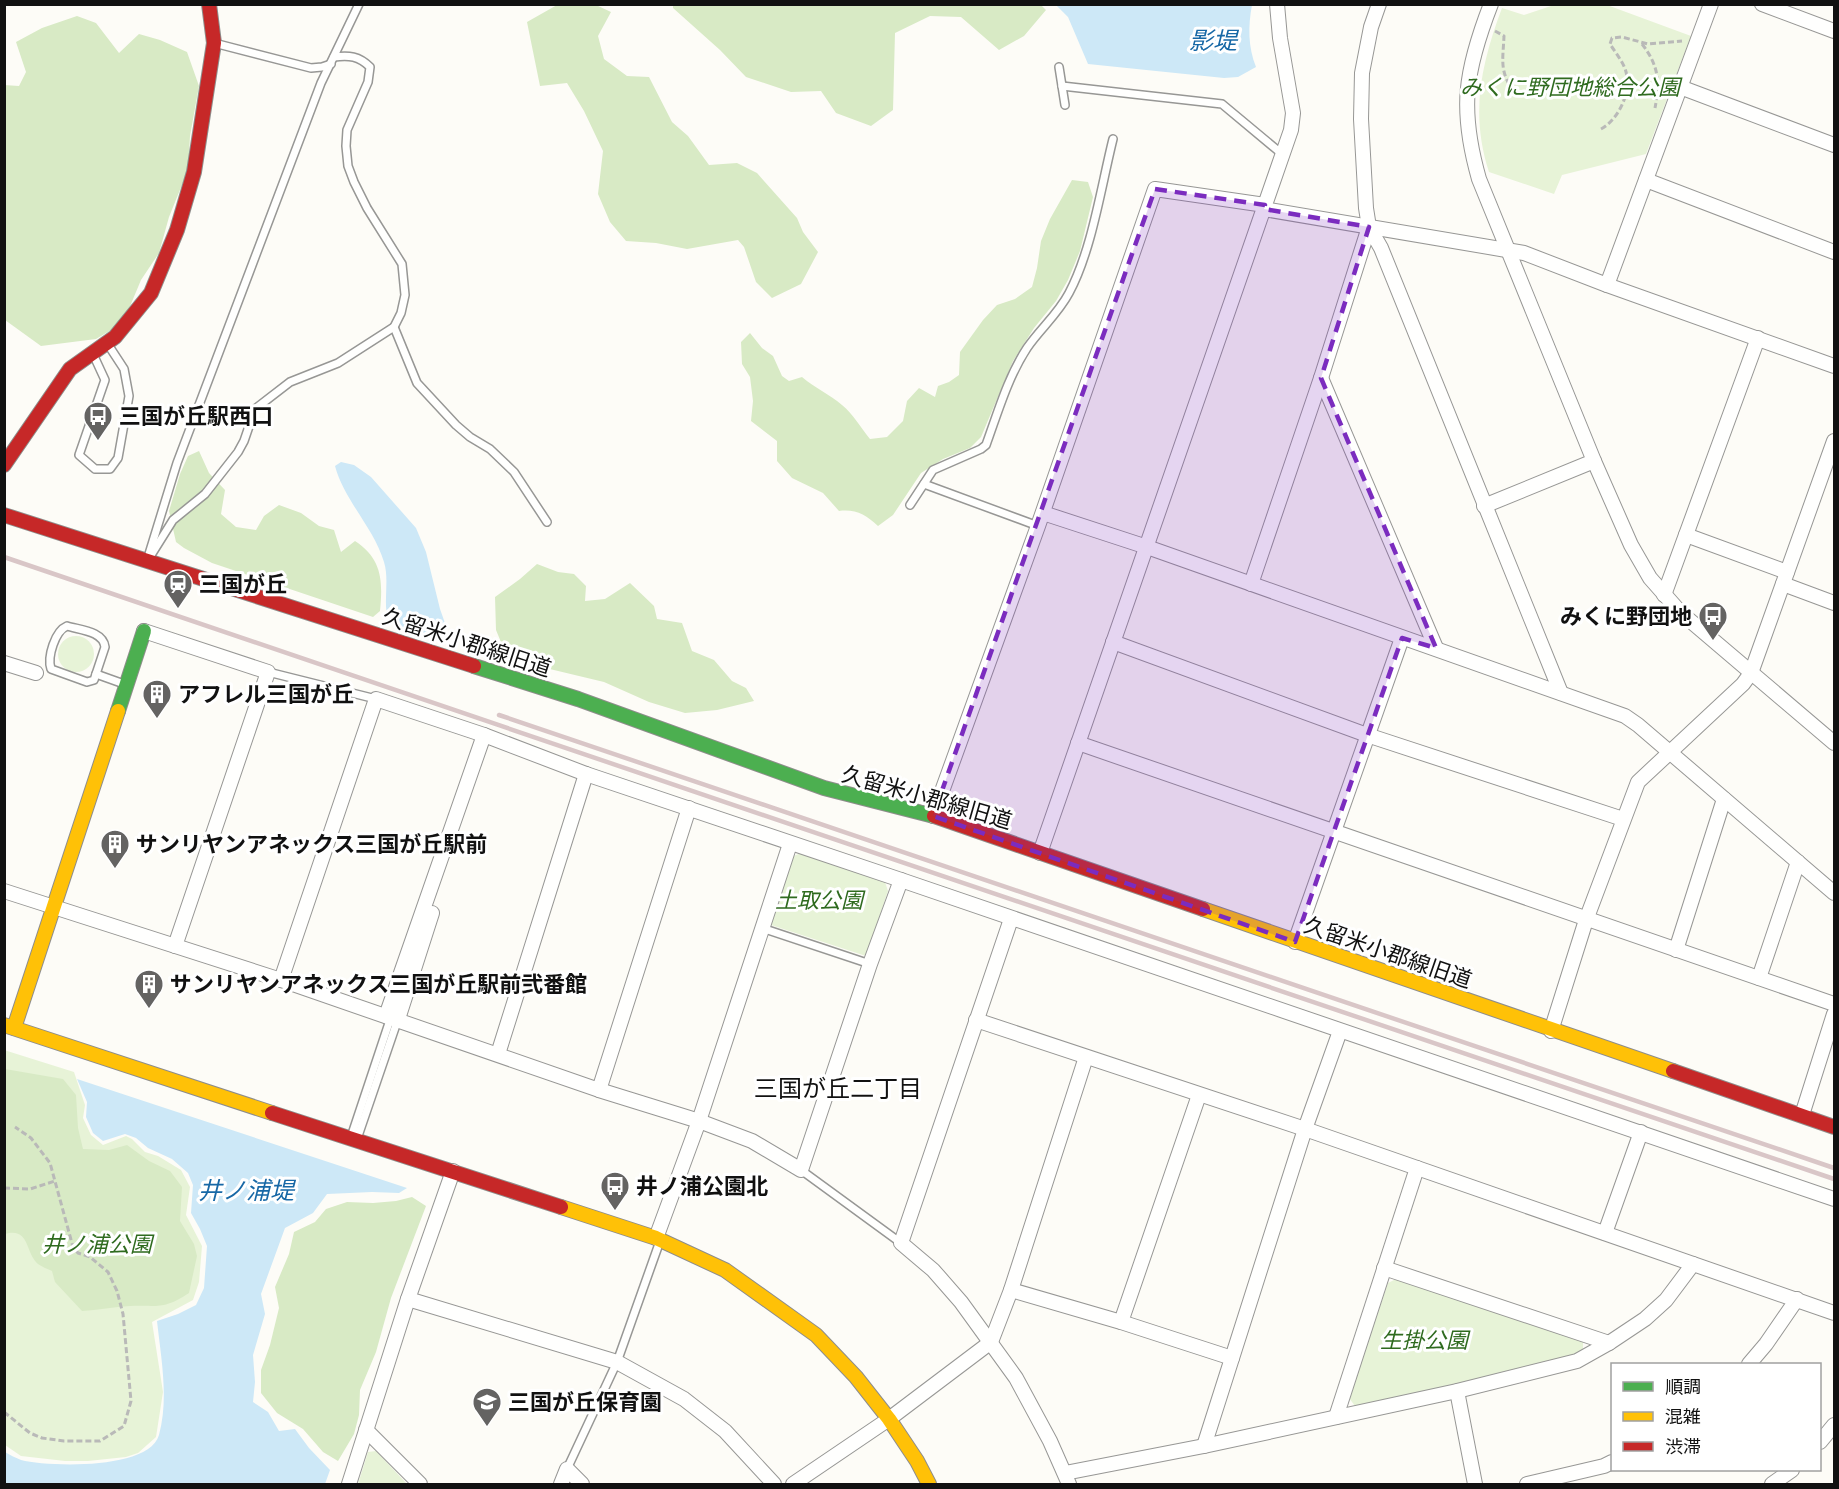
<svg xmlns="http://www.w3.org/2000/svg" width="1839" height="1489" font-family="'Zilla Slab','Noto Sans JP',serif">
	<rect width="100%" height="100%" fill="#fdfcf7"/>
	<g fill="#e7f3d7">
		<path d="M1554,5H1607L1691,36L1646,154L1562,175L1554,194L1489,172C1470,114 1481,64 1502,8L1524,15Z"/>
		<circle cx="76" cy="654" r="18"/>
		<polygon points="801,853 885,882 888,891 866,956 771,925 791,857"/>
		<polygon points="4,1050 74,1072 85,1105 83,1118 91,1135 103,1145 126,1136 132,1139 145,1152 158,1156 181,1170 190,1187 186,1215 202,1246 199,1282 193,1300 152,1322 163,1392 156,1437 138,1453 126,1457 88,1461 65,1461 21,1456 5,1445"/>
		<polygon points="1396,1279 1583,1341 1583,1352 1455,1384 1355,1406 1349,1398 1388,1283"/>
		<polygon points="376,1451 407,1484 358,1484 368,1452"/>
	</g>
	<g fill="#d8eac5">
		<polygon points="557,5 596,5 611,12 598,36 604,59 627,76 649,77 672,122 688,136 709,165 737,163 757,173 797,218 803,232 818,252 801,284 772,298 756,282 744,247 738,240 687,249 656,243 626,241 610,222 598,194 603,151 584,111 567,83 540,86 527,22"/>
		<polygon points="1041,5 1046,10 1024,36 999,50 961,17 930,16 895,33 893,110 871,126 836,113 821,91 791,92 746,77 720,50 673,8 673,5"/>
		<polygon points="77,16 96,23 119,53 139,34 160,40 187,52 199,86 190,136 188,170 169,217 159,253 141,280 123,323 96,339 41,346 5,320 4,85 19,86 26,72 16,42 42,28"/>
		<path d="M1072,180L1088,182L1093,197L1080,251L1068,280L1056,301L1034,328L1013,361L981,437L970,448L943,459L921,473L893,515L878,526C866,515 856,509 839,511L823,493L792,478L777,461V441L751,421L753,401L750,377L742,364L741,342L750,333L762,348L773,356L782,376L789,381L802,377C815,388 829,394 842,405C853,414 861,428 870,439L887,437L903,421L907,401L919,388L935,397L938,386L949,382L959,375L960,352L983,320L997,305L1015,299L1032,287L1037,268L1041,241L1050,219Z"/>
		<path d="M199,451L209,473L225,490L221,514L236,527L256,530L264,516L279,505L301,513L319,526L334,530L341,552L355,541C382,559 383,580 380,611L373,617L212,563L184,548L176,542L169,511L180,474L188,456Z"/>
		<polygon points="537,564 558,572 574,574 586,586 585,601 605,599 630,583 654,606 657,619 682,623 692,651 714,660 732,681 746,688 754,701 717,710 685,713 649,702 604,682 508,659 496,630 495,597 520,579"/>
		<path d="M5,1069L63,1079L76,1095L78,1128L83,1149L109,1150L127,1145L149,1161L170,1171L182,1187L180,1221L194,1244L197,1256L189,1293C163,1310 159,1305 130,1306C114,1307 98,1310 82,1311L55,1282L52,1271C48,1269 42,1267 38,1264C25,1253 30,1227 5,1234Z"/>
		<polygon points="412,1197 426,1206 391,1298 376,1352 360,1390 359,1415 354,1434 338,1461 323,1452 303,1429 277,1413 261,1393 261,1370 270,1345 279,1308 275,1287 289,1254 294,1232 315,1222 326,1209 347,1202 373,1203 396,1201"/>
	</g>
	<g fill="#cde8f7">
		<path d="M1056,5H1252C1248,26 1248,47 1256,67L1238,77L1224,78L1088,64L1068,17Z"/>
		<path d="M341,462L354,465L371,477L416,528L426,552L440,609L446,626V639L442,642L389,622C382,604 390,582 384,562C374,528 344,500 335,466Z"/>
		<path d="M77,1079L407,1188L399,1193L372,1192L327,1194L313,1213L285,1228L261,1294L265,1314L253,1355L255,1382L253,1402L268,1412L279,1431L295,1429L309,1448L330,1470L325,1484H5V1452C10,1455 16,1458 21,1460C49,1467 149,1470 159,1435C169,1398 161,1358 157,1321L178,1314L196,1305L204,1288L207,1246L200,1229L191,1213L193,1185L188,1173L172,1159L148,1148L136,1138L125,1134L103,1141L93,1133L86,1117L87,1102Z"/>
	</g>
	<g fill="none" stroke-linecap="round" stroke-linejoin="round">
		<g stroke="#979795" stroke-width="10">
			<g id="lane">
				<polyline points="214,43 311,68 322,67 331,64"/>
				<polyline points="1059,67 1065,105"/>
				<polyline points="1062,86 1222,104 1282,154"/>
				<polyline points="394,327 417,383 456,425 470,437 490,449 514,472 547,522"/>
				<polyline points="93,354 105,380 79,455 95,469 110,469 118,458 129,396 124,369 107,343"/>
				<polyline points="924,484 1038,526"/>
				<path d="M910,505L933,470L981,449L986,445C998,412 1008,377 1027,348C1040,329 1058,314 1069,293C1092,250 1101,187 1113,139"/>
				<polyline points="149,554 177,463 321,83 359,4"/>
				<path d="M148,560L173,520L205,494L238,452L244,441L255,409L290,382L338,363L394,327L401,313L405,295L402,264L367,208L354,182L348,166L346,146L347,130L368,82L370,67C359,56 349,55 334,57"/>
				<path d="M67,626C80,630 103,631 105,647L94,680L87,682L51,669C47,657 55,631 67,626Z"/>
				<polyline points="268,672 376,699"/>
				<polyline points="96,674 124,684"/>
				<polyline points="762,928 870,964"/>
				<polyline points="351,1137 391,1017"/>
				<polyline points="357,1139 398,1019"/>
				<polyline points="801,1170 901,1243"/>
				<polyline points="567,1469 617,1362 660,1241"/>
			</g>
		</g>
		<g stroke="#979795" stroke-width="16">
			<g id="street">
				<polyline points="1379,4 1371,27 1362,73 1361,119 1366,208 1369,227 1381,248 1561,693"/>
				<path d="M1491,4C1465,71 1459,109 1479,179L1594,461L1631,545L1650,578L1680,612L1834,743"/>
				<polyline points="1762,4 1834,31"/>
				<polyline points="1680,87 1834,145"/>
				<polyline points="1646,180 1834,252"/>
				<polyline points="1264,209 1524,253 1607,285 1834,366"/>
				<polyline points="1607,285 1711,4"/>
				<polyline points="1321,378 1436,648"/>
				<polyline points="1484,506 1594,461"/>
				<polyline points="1043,513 1147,547 1625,716 1638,725 1834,893"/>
				<polyline points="1686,535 1787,572"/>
				<polyline points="1251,584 1321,378 1369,227"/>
				<polyline points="1783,584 1834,603"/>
				<polyline points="1664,595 1758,338"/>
				<polyline points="144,631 268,672 175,946"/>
				<polyline points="1113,642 1367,735 1623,819"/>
				<polyline points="4,663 36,673"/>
				<polyline points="1078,743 1834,1004"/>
				<polyline points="933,816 1038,526 1155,189 1265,205"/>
				<polyline points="1040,853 1291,130 1293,113 1280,38 1277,4"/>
				<polyline points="4,891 281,980 599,1090 689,808"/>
				<polyline points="1011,919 901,1243 933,1270 961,1302 1016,1378 1050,1441 1069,1484"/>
				<polyline points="1295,942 1402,638"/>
				<polyline points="1676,950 1724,799"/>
				<polyline points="1759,978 1798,862"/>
				<polyline points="281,980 376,699 484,735"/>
				<polyline points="386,1016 484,735 586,774 901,880 1834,1199"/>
				<polyline points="398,1019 432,913"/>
				<polyline points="976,1020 1305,1129 1834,1313"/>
				<polyline points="1551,1031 1586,920 1638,782 1743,684 1751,673 1834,441"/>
				<polyline points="498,1054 586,774"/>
				<polyline points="599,1090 699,1121 752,1141 801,1170 870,964 901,880"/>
				<polyline points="1802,1115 1834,1014"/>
				<polyline points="1605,1233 1641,1132"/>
				<polyline points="656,1238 699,1121 790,844"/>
				<polyline points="1384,1268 1609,1343"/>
				<polyline points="1011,1290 1121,1322 1232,1358"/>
				<polyline points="408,1299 617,1362 684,1399 725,1431 774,1484"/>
				<polyline points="1121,1322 1199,1095"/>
				<polyline points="1749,1364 1766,1344 1797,1299"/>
				<polyline points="1457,1391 1475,1484"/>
				<polyline points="1336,1417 1417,1168"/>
				<polyline points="366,1430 420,1484"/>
				<polyline points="1820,1442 1834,1425"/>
				<polyline points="1204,1446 1305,1129 1340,1031"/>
				<polyline points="1065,1473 1204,1446 1457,1391 1577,1361 1609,1343 1645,1319 1666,1300 1693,1264"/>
				<polyline points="349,1484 408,1299 453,1171"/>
				<polyline points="561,1484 567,1469 582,1484"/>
				<polyline points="793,1484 889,1419 991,1342 1011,1290 1086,1057"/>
				<polyline points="1527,1484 1604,1466 1612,1462"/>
				<polyline points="1772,1484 1792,1470"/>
			</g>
		</g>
		<g stroke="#8e8d8b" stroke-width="16">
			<g id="fast">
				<polyline points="474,666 578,699 824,788 934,816"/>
				<polyline points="118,711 144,631"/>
			</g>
		</g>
		<g stroke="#8e8d8b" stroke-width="16">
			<g id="slow">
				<polyline points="1203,909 1673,1071"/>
				<polyline points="4,1025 272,1113"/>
				<polyline points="14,1028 118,711"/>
				<polyline points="561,1207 656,1238 725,1270 816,1335 856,1377 889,1419 917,1461 929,1484"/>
			</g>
		</g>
		<g stroke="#8e8d8b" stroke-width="16">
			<g id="jam">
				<polyline points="4,465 70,369 115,337 151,293 177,230 194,172 214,43 209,4"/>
				<polyline points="4,515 474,666"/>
				<polyline points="934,816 1203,909"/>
				<polyline points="1673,1071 1834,1127"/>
				<polyline points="272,1113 561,1207"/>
			</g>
		</g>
		<g stroke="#b9b9b8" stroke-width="3" stroke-dasharray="6 3" stroke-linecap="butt">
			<path d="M1495,31L1504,36C1503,60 1499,71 1514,92L1530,94"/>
			<path d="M1642,44C1659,66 1660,82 1655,108"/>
			<path d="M1601,129C1618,120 1632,92 1626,72C1624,63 1615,52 1610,44L1612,38L1622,37L1648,44L1682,41"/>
			<polyline points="4,1188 30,1189 55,1181"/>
			<polyline points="4,1412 30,1433 42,1438 64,1441 100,1441 124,1426 131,1401 123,1314 117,1291 108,1272 90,1257 78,1253 73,1247 50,1163 31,1138 15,1127"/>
		</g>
		<use href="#lane" stroke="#fffffe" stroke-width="7"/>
		<use href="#street" stroke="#fffffe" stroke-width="14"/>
		<use href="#fast" stroke="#4caf50" stroke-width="14"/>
		<use href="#slow" stroke="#ffc107" stroke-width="14"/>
		<use href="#jam" stroke="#c62828" stroke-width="14"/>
		<g stroke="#d9c6c7" stroke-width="4.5">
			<polyline points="4,557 1834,1179"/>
			<polyline points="499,715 1834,1168"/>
		</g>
	</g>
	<path fill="#7b2cbf" fill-opacity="0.2" stroke="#7b2cbf" stroke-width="4.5" stroke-dasharray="12 8" stroke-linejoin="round" d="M1155,189L1265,205L1264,209L1369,227L1321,378L1436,648L1402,638L1295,942L933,816Z"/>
	<defs>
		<g id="bus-pin" transform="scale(1.5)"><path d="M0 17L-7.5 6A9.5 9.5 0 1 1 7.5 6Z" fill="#646362" stroke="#fff"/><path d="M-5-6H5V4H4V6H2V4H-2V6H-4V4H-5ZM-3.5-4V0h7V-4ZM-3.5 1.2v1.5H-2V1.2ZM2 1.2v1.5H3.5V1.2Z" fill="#fff"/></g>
		<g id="station-pin" transform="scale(1.5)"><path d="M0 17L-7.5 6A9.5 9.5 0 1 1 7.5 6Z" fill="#646362" stroke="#fff"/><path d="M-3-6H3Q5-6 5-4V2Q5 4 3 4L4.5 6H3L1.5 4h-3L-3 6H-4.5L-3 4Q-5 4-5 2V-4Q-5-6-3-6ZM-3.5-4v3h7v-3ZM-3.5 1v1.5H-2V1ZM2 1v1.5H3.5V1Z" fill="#fff"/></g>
		<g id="building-pin" transform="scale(1.5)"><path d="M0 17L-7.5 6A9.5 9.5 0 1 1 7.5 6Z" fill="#646362" stroke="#fff"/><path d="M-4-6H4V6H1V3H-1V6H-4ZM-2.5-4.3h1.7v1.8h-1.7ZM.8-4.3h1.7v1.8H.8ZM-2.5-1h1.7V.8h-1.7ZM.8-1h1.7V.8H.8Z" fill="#fff"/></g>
		<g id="school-pin" transform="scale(1.5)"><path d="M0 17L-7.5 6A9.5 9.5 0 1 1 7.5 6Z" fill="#646362" stroke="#fff"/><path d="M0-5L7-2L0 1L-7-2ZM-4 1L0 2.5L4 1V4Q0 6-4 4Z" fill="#fff"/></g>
	</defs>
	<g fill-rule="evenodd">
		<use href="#bus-pin" x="98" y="416"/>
		<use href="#station-pin" x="178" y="584"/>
		<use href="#bus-pin" x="1713" y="616"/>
		<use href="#building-pin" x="157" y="694"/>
		<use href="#building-pin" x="115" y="844"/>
		<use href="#building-pin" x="149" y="984"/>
		<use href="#bus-pin" x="615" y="1186"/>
		<use href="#school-pin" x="487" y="1402"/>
	</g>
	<g text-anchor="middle" stroke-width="6" stroke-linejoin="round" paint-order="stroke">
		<g font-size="22" font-style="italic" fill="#2f6b1f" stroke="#fff">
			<text x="1570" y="95">みくに野団地総合公園</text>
			<text x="819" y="908">土取公園</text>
			<text x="97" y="1252">井ノ浦公園</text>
			<text x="1424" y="1348">生掛公園</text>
		</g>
		<g font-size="22" font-weight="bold" fill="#111" stroke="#fff" text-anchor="start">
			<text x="119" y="424">三国が丘駅西口</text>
			<text x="199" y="592">三国が丘</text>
			<text x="1692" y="624" text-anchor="end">みくに野団地</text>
			<text x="178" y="702">アフレル三国が丘</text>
			<text x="136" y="852">サンリヤンアネックス三国が丘駅前</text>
			<text x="170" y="992">サンリヤンアネックス三国が丘駅前弐番館</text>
			<text x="636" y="1194">井ノ浦公園北</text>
			<text x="508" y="1410">三国が丘保育園</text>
		</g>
		<g font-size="22" fill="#111" stroke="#fff">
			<text transform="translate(467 642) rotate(18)" y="8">久留米小郡線旧道</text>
			<text transform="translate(927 797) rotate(16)" y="8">久留米小郡線旧道</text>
			<text transform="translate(1388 952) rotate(19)" y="8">久留米小郡線旧道</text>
		</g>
		<g font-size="24" font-style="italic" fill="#1768a6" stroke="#fff">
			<text x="1213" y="49">影堤</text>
			<text x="246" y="1199">井ノ浦堤</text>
		</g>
		<g font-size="24" fill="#111" stroke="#fff">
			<text x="838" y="1097">三国が丘二丁目</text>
		</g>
	</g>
	<rect width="1839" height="1489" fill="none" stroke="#111111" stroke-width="12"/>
	<rect x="1611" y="1363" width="210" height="108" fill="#ffffff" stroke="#a0a0a0" stroke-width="1.5"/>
	<rect x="1623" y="1382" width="30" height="9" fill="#4caf50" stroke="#a0a0a0" stroke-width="1.5"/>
	<text x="1665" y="1393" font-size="18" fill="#111111">順調</text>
	<rect x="1623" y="1412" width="30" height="9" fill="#ffc107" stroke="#a0a0a0" stroke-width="1.5"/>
	<text x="1665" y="1423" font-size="18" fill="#111111">混雑</text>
	<rect x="1623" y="1442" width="30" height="9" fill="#c62828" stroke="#a0a0a0" stroke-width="1.5"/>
	<text x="1665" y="1453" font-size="18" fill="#111111">渋滞</text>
</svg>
